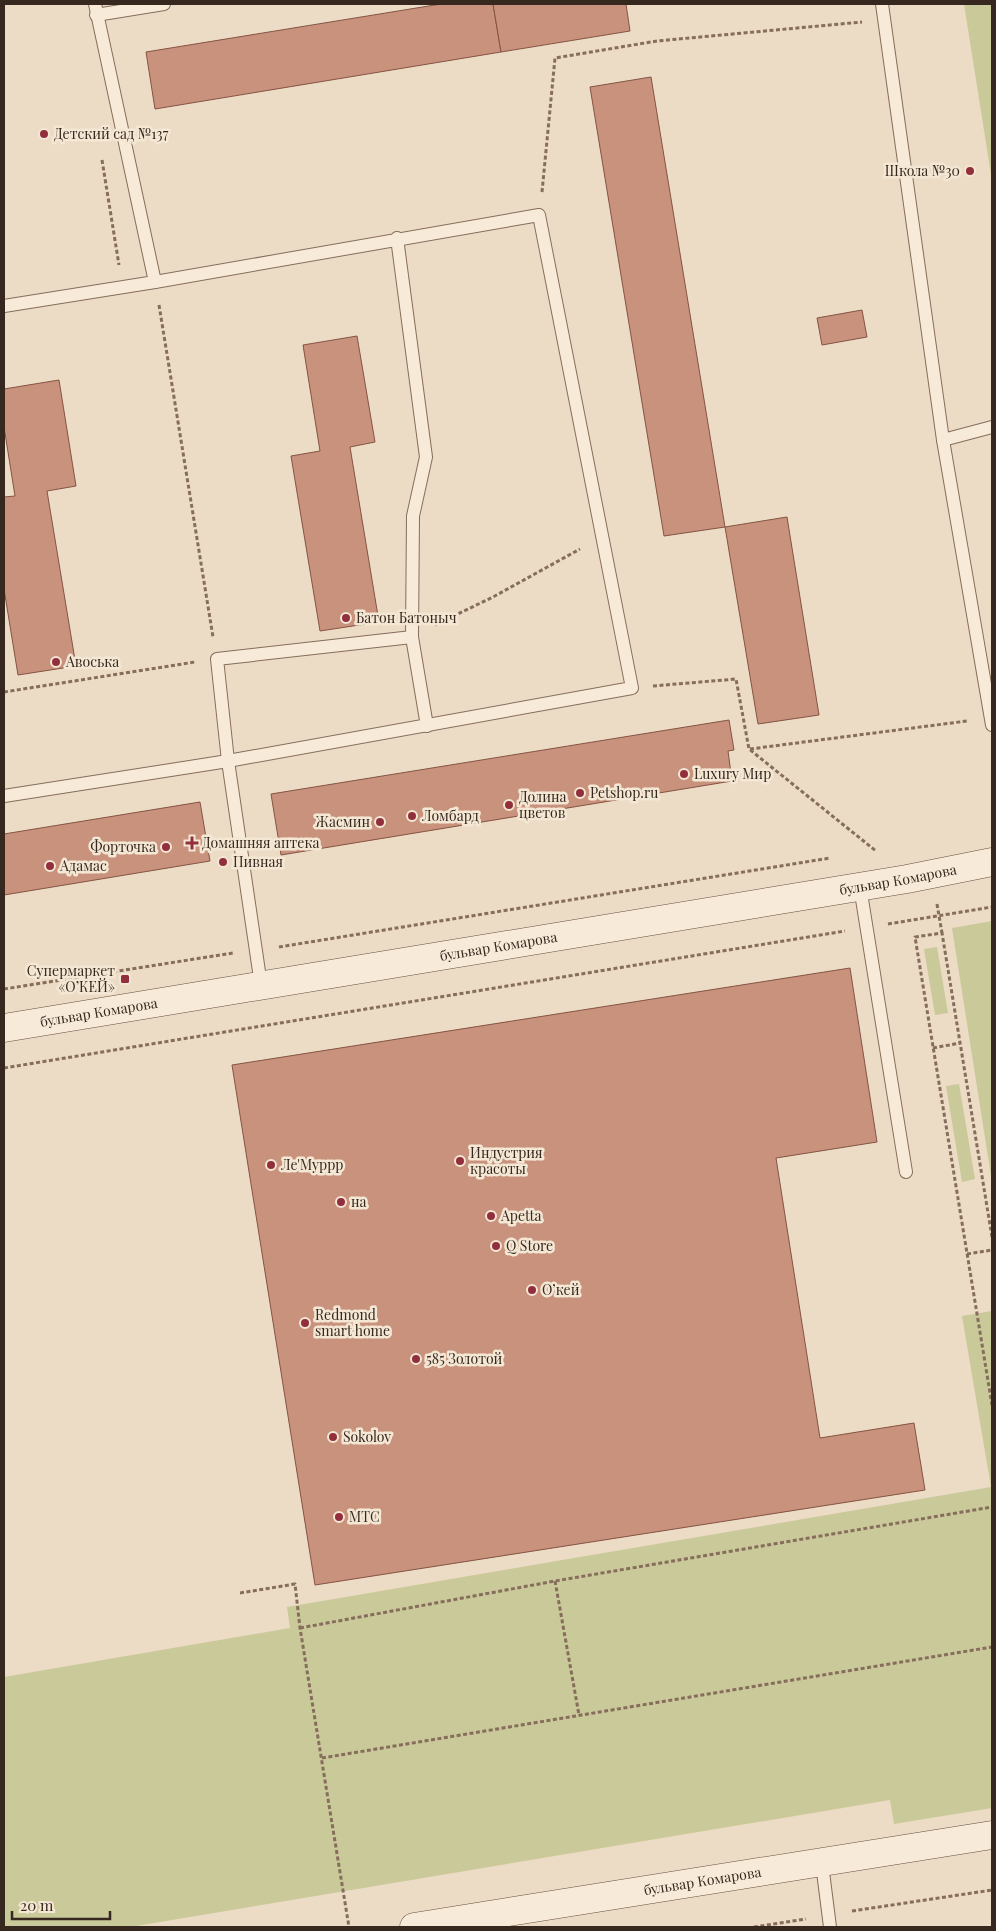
<svg xmlns="http://www.w3.org/2000/svg" width="996" height="1931" font-family="'Playfair Display',serif">
	<rect width="100%" height="100%" fill="#ecdbc5"/>
	<g fill="#cac999">
		<polygon points="964,4 992,4 992,181"/>
		<polygon points="992,921 992,1175 991,1176 952,928"/>
		<polygon points="937,947 948,1013 935,1015 924,949"/>
		<polygon points="959,1084 975,1179 962,1182 946,1086"/>
		<polygon points="992,1311 992,1808 894,1824 890,1800 130,1927 4,1927 4,1677 290,1628 287,1607 991,1487 962,1316"/>
	</g>
	<g fill="#c8927d" stroke="#845443">
		<polygon points="441,4 493,4 501,52 155,109 146,52"/>
		<polygon points="493,4 626,4 630,31 501,52"/>
		<polygon points="651,77 725,527 664,536 590,87"/>
		<polygon points="862,310 867,337 822,345 817,318"/>
		<polygon points="357,336 375,442 350,447 379,622 320,631 291,456 320,451 303,345"/>
		<polygon points="59,380 76,486 47,491 76,666 18,675 4,589 4,497 15,496 4,427 4,389"/>
		<polygon points="787,517 819,715 758,724 725,527"/>
		<polygon points="729,720 734,750 728,751 732,781 281,855 271,794"/>
		<polygon points="200,802 210,861 4,895 4,834"/>
		<polygon points="850,968 877,1142 776,1158 820,1438 914,1423 925,1490 315,1585 232,1065"/>
	</g>
	<g fill="none" stroke-linecap="round" stroke-linejoin="round">
		<g stroke="#866d5c" stroke-width="14">
			<g id="lane">
				<polyline points="95,4 155,282"/>
				<polyline points="882,4 943,440 992,725"/>
				<polyline points="96,15 164,4"/>
				<polyline points="4,306 155,282 539,215 632,688 228,761 217,659 412,637 413,516 426,457 397,238"/>
				<polyline points="943,440 992,427"/>
				<polyline points="412,637 427,726"/>
				<polyline points="4,796 228,761 261,985"/>
				<polyline points="860,887 906,1172"/>
				<polyline points="822,1864 830,1927"/>
			</g>
		</g>
		<g stroke="#684e3f" stroke-width="29">
			<g id="secondary">
				<path id="s1" d="M4,1028L907,879L992,862"/>
				<path id="s2" d="M414,1927L992,1835"/>
			</g>
		</g>
		<g stroke="#866d5c" stroke-width="3" stroke-dasharray="4 2.5" stroke-linecap="butt">
			<polyline points="102,160 119,265"/>
			<polyline points="542,192 555,58 657,41 862,22"/>
			<polyline points="159,305 213,637"/>
			<polyline points="435,625 493,597 580,549"/>
			<polyline points="653,686 736,679 749,749 876,851"/>
			<polyline points="4,692 195,662"/>
			<polyline points="750,749 967,721"/>
			<polyline points="937,904 942,933"/>
			<polyline points="888,924 992,907"/>
			<polyline points="279,947 830,858"/>
			<polyline points="4,989 233,953"/>
			<polyline points="933,1048 960,1043"/>
			<polyline points="4,1068 845,931"/>
			<polyline points="992,1237 942,933 915,937 992,1405"/>
			<polyline points="967,1254 992,1250"/>
			<polyline points="555,1581 579,1715"/>
			<polyline points="240,1593 295,1584 300,1628 349,1927"/>
			<polyline points="300,1628 555,1581 992,1507"/>
			<polyline points="322,1758 992,1647"/>
			<polyline points="852,1911 992,1890"/>
			<polyline points="754,1927 806,1919"/>
		</g>
		<use href="#lane" stroke="#f7ead8" stroke-width="12"/>
		<use href="#secondary" stroke="#f7ead8" stroke-width="28"/>
	</g>
	<g fill="#922f3d" stroke="#f4e7d4" stroke-width="2">
		<circle cx="44" cy="134" r="5"/>
		<circle cx="970" cy="171" r="5"/>
		<circle cx="346" cy="618" r="5"/>
		<circle cx="56" cy="662" r="5"/>
		<circle cx="684" cy="774" r="5"/>
		<circle cx="580" cy="793" r="5"/>
		<circle cx="509" cy="805" r="5"/>
		<circle cx="412" cy="816" r="5"/>
		<circle cx="380" cy="822" r="5"/>
		<path d="M189.5 835.5h5v5h5v5h-5v5h-5v-5h-5v-5h5z"/>
		<circle cx="166" cy="847" r="5"/>
		<circle cx="223" cy="862" r="5"/>
		<circle cx="50" cy="866" r="5"/>
		<rect x="120" y="974" width="10" height="10" rx="2.5"/>
		<circle cx="460" cy="1161" r="5"/>
		<circle cx="271" cy="1165" r="5"/>
		<circle cx="341" cy="1202" r="5"/>
		<circle cx="491" cy="1216" r="5"/>
		<circle cx="496" cy="1246" r="5"/>
		<circle cx="532" cy="1290" r="5"/>
		<circle cx="305" cy="1323" r="5"/>
		<circle cx="416" cy="1359" r="5"/>
		<circle cx="333" cy="1437" r="5"/>
		<circle cx="339" cy="1517" r="5"/>
	</g>
	<g text-anchor="middle" stroke-width="5" stroke-linejoin="round" paint-order="stroke">
		<g font-size="14" fill="#37281f" stroke="#f4e7d4" text-anchor="start">
			<text x="54" y="139">Детский сад №137</text>
			<text x="960" y="176" text-anchor="end">Школа №30</text>
			<text x="356" y="623">Батон Батоныч</text>
			<text x="66" y="667">Авоська</text>
			<text x="694" y="779">Luxury Мир</text>
			<text x="590" y="798">Petshop.ru</text>
			<text x="519" y="802">Долина<tspan x="519" dy="16">цветов</tspan></text>
			<text x="422" y="821">Ломбард</text>
			<text x="370" y="827" text-anchor="end">Жасмин</text>
			<text x="202" y="848">Домашняя аптека</text>
			<text x="156" y="852" text-anchor="end">Форточка</text>
			<text x="233" y="867">Пивная</text>
			<text x="60" y="871">Адамас</text>
			<text x="115" y="976" text-anchor="end">Супермаркет<tspan x="115" dy="16">«О’КЕЙ»</tspan></text>
			<text x="470" y="1158">Индустрия<tspan x="470" dy="16">красоты</tspan></text>
			<text x="281" y="1170">Ле'Муррр</text>
			<text x="351" y="1207">на</text>
			<text x="501" y="1221">Apetta</text>
			<text x="506" y="1251">Q Store</text>
			<text x="542" y="1295">О’кей</text>
			<text x="315" y="1320">Redmond<tspan x="315" dy="16">smart home</tspan></text>
			<text x="426" y="1364">585 Золотой</text>
			<text x="343" y="1442">Sokolov</text>
			<text x="349" y="1522">МТС</text>
		</g>
		<g font-size="14" fill="#37281f" stroke="#f4e7d4">
			<text dy="5" stroke="none"><textPath href="#s1" startOffset="906">бульвар Комарова</textPath></text>
			<text dy="5" stroke="none"><textPath href="#s1" startOffset="501">бульвар Комарова</textPath></text>
			<text dy="5" stroke="none"><textPath href="#s1" startOffset="96">бульвар Комарова</textPath></text>
			<text dy="5" stroke="none"><textPath href="#s2" startOffset="292">бульвар Комарова</textPath></text>
		</g>
	</g>
	<rect width="996" height="1931" fill="none" stroke="#37281f" stroke-width="10"/>
	<path d="M12 1911v8h98v-8" fill="none" stroke="#37281f" stroke-width="2.5"/>
	<text x="20" y="1911" font-size="15" fill="#37281f" stroke="#f4e7d4" stroke-width="4" paint-order="stroke">20 m</text>
</svg>
